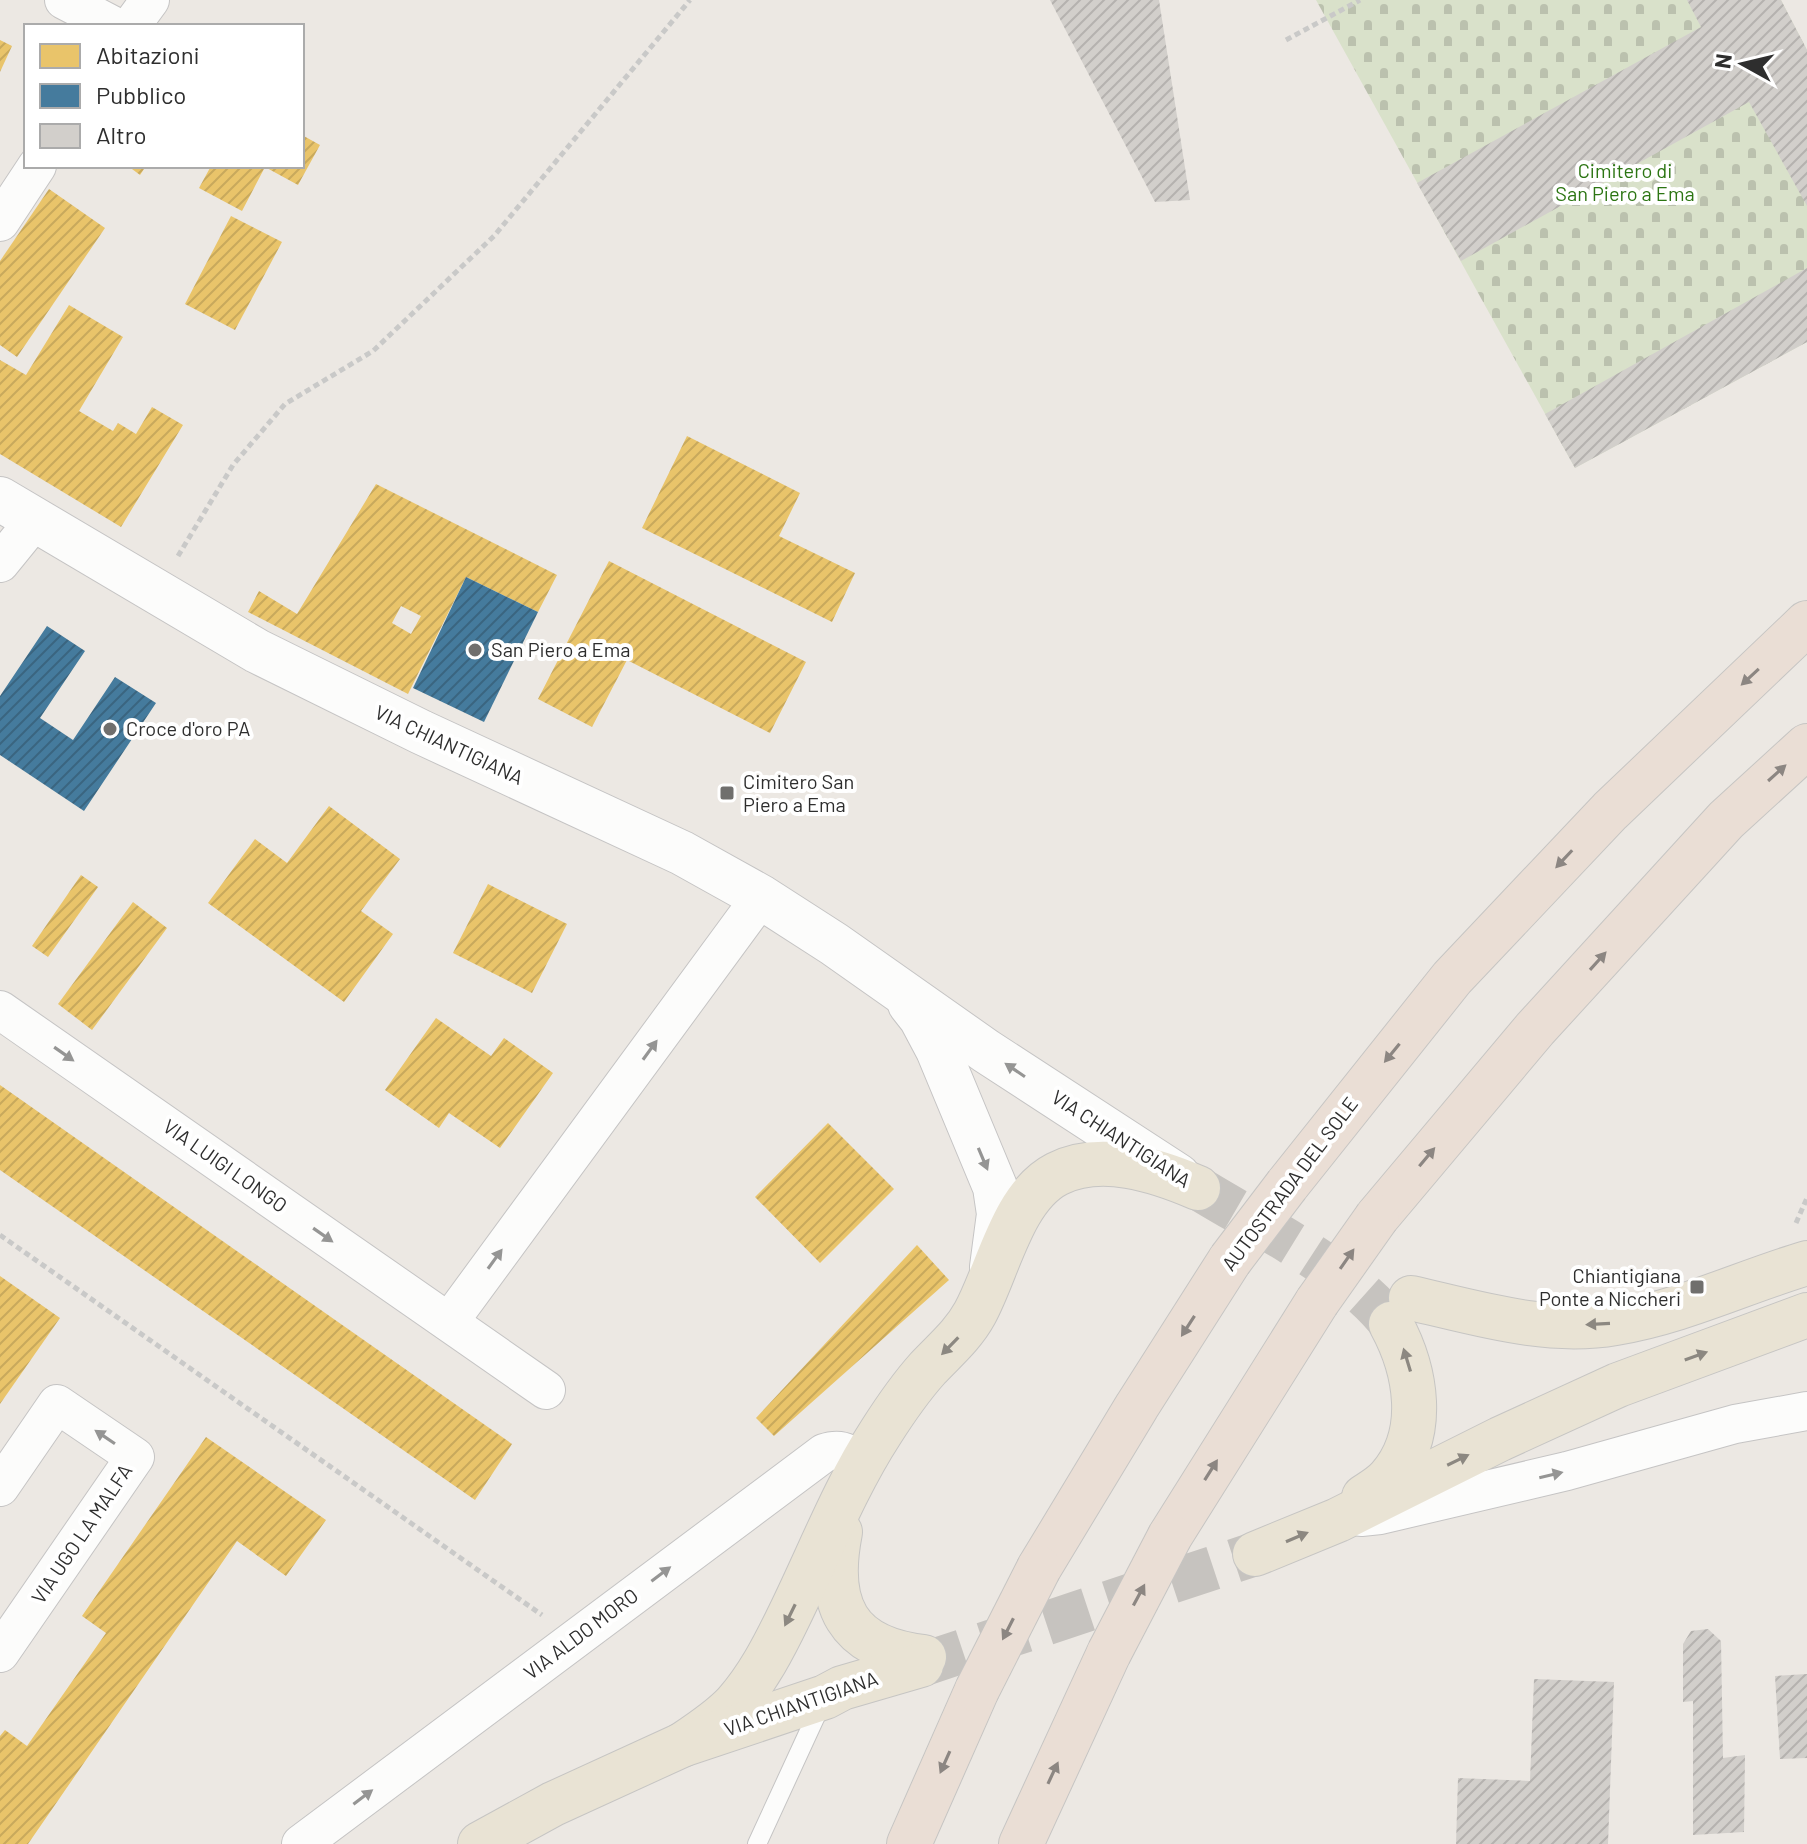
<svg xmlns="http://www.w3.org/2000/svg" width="1807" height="1844" font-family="Barlow,sans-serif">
	<defs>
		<pattern id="cemetery-stones" width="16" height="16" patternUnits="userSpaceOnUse" patternTransform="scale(2)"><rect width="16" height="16" fill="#d9e1ca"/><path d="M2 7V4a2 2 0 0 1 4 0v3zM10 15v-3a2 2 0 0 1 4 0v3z" fill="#bbc1ae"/></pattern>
		<pattern id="homes-hatch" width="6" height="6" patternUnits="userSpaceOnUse" patternTransform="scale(2)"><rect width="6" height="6" fill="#e9c46a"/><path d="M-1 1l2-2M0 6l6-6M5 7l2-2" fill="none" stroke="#c8a95c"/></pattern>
		<pattern id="public-hatch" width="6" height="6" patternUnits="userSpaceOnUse" patternTransform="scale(2)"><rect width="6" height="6" fill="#457b9d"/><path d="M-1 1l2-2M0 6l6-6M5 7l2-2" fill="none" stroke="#3a6580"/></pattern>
		<pattern id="building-hatch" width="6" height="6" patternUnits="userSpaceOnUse" patternTransform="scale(2)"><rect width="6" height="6" fill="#d2cfcb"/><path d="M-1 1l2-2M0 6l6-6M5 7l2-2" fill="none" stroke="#b5b2af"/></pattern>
	</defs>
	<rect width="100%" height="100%" fill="#ece8e3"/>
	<polygon fill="url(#cemetery-stones)" points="1316,0 1781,0 1807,50 1807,342 1575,468"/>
	<g fill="url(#homes-hatch)" fill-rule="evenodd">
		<polygon points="0,40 12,46 0,72"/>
		<polygon points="302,135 320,145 298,185 265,167 242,211 199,188 211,166 302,166"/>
		<polygon points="128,166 146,166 140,175"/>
		<polygon points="49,189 105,228 17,357 0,345 0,261"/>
		<polygon points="231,216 282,242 235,330 185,304"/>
		<polygon points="69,305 123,337 79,411 113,431 118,423 136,434 152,407 183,425 121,527 0,454 0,360 26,375"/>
		<polygon points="687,436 800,493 779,536 855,573 832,622 642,528"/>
		<path d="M376,484L557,575L538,612L466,577L408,694L248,612L259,591L297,614ZM401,606L421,616L411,634L392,623Z"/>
		<polygon points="609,561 806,662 770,733 627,660 592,727 538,699"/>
		<polygon points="329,806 400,859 361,911 393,934 344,1002 208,903 255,839 287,863"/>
		<polygon points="81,875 98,887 48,957 32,946"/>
		<polygon points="488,884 567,924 532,993 453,953"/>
		<polygon points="133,902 167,928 92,1030 58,1004"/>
		<polygon points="436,1018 491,1056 504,1038 553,1073 500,1148 449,1113 439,1128 385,1090"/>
		<polygon points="0,1085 512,1444 475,1500 0,1170"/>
		<polygon points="828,1123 894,1189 820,1263 755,1197"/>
		<polygon points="917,1245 949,1280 774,1436 756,1418"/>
		<polygon points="0,1276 60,1318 0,1404"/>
		<polygon points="206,1437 326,1520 286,1576 237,1541 28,1844 0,1844 0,1736 5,1730 27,1746 106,1633 82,1616"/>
	</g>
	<g fill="url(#public-hatch)">
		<polygon points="466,577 538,612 484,722 413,688"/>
		<polygon points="47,626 85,651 40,718 73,740 115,677 156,703 84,811 0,755 0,696"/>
	</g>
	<g fill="url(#building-hatch)">
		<polygon points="1050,0 1159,0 1190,200 1155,202"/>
		<polygon points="1687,0 1781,0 1807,50 1807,206 1749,102 1461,261 1417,183 1701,27"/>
		<polygon points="1807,268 1807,342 1575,468 1545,414"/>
		<polygon points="1708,1629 1721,1641 1723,1758 1745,1755 1744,1832 1693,1835 1693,1701 1683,1702 1683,1644 1691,1631"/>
		<polygon points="1807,1674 1807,1758 1780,1759 1775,1676"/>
		<polygon points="1534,1679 1614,1682 1608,1844 1456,1844 1458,1778 1530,1781"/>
	</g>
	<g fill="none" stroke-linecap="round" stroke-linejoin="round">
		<g stroke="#c6c3bf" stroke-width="44" stroke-dasharray="44 22" stroke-linecap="butt">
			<path d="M1198,1188C1256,1224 1351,1270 1391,1324"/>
			<polyline points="921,1665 1255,1554"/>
		</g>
		<g stroke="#c5c4c4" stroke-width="20">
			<polyline id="service" points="757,1844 821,1705"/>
		</g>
		<g stroke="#c5c4c4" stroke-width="40">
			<g id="minor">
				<polyline points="64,0 114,26"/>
				<polyline points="131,26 150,0"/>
				<polyline points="0,222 37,166"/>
				<polyline points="0,563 35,520"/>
				<polyline points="0,1010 546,1390"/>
				<polyline points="449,1322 761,897"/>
				<polyline points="0,1487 57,1404 135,1457 0,1653"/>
				<polyline points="1361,1517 1380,1515 1567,1471 1735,1424 1807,1411"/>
				<path d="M301,1844L824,1453C842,1447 855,1453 858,1471"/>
			</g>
		</g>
		<g stroke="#c5c4c4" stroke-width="46">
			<g id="tertiary">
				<polyline points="0,499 257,651 421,732 682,853 761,897 834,944 986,1051 1178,1176"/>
				<polyline points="910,1004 921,1018 938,1050 995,1187 999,1214 992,1267"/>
			</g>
		</g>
		<g stroke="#c6c5c3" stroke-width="46">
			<g id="primary">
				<path d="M1411,1298C1477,1313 1547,1335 1615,1323C1682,1312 1743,1282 1807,1263"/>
				<path d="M1364,1497C1373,1491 1382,1486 1389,1478C1428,1434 1416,1370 1391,1324"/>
				<path d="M840,1532C826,1604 845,1648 924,1657"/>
				<polyline points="1255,1554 1338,1520 1500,1439 1618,1385 1807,1315"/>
				<path d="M682,1745C700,1733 720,1720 735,1704C758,1678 774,1647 789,1616C819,1555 844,1489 881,1432C895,1410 911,1387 928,1368C945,1350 963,1335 975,1313C998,1271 1012,1197 1057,1174C1101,1152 1156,1170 1198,1188"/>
				<polyline points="480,1844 553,1804 682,1745 825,1697 842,1688 921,1665"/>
			</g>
		</g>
		<g stroke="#c6c5c3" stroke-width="46">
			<g id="motorway">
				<polyline points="1287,1185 1452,978 1610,811 1807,623"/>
				<polyline points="1377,1217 1535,1029 1726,820 1807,746"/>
				<polyline points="1170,1536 1317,1302"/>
				<polyline points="1039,1568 1137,1406 1230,1260"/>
				<polyline points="909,1844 977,1690"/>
				<polyline points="1021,1844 1109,1653"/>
			</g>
		</g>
		<g stroke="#c9c9c8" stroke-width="5" stroke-dasharray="6 4" stroke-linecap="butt">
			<polyline points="1286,40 1360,0"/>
			<polyline points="178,556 233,465 285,404 373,351 494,236 690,0"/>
			<polyline points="1796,1223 1807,1198"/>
			<polyline points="0,1235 542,1615"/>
		</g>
		<use href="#service" stroke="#fcfcfb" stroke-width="18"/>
		<use href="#minor" stroke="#fcfcfb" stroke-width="38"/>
		<use href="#tertiary" stroke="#fcfcfb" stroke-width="44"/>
		<use href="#primary" stroke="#e9e3d4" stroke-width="44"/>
		<use href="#motorway" stroke="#eaded5" stroke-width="44"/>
		<g stroke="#c6c5c3" stroke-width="46" stroke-linecap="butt">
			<g id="motorway-bridge">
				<polyline points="1230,1260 1287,1185"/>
				<polyline points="1317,1302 1377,1217"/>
				<polyline points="1109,1653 1170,1536"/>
				<polyline points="977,1690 1039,1568"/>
			</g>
		</g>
		<use href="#motorway-bridge" stroke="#eaded5" stroke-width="44"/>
	</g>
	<defs><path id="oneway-solid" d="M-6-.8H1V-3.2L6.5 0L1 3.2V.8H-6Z" transform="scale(2)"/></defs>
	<g fill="#8c8682">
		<use href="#oneway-solid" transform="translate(1750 677) rotate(137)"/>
		<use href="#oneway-solid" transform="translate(1777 773) rotate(-42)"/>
		<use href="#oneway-solid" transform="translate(1564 859) rotate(133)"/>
		<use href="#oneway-solid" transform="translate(1598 961) rotate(-48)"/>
		<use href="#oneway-solid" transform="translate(1392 1053) rotate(129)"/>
		<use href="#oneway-solid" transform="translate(1427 1157) rotate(-50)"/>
		<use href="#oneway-solid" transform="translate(1347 1259) rotate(-55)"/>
		<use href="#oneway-solid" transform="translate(1188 1326) rotate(123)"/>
		<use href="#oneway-solid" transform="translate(1211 1470) rotate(-58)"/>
		<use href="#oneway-solid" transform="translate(1139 1595) rotate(-62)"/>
		<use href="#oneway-solid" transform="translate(1008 1629) rotate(117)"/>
		<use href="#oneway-solid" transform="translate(945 1762) rotate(114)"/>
		<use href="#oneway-solid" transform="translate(1053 1773) rotate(-65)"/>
	</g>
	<g fill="#959594">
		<use href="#oneway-solid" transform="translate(650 1050) rotate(-54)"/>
		<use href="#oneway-solid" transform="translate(64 1054) rotate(35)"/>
		<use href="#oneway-solid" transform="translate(1015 1070) rotate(-146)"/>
		<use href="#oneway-solid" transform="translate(983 1159) rotate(67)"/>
		<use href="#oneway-solid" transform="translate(323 1235) rotate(35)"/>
		<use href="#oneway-solid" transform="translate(495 1259) rotate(-54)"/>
		<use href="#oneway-solid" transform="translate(105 1437) rotate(-146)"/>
		<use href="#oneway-solid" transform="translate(1551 1475) rotate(-13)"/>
		<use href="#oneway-solid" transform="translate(661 1574) rotate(-37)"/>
		<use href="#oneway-solid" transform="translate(363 1797) rotate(-37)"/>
	</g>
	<g fill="#8c8881">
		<use href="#oneway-solid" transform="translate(1598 1324) rotate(177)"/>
		<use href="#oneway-solid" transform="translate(950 1346) rotate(134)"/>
		<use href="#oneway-solid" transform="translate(1696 1356) rotate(-20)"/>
		<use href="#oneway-solid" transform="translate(1407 1360) rotate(-107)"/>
		<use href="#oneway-solid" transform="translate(1458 1460) rotate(-26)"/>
		<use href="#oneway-solid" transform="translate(1297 1537) rotate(-23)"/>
		<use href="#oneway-solid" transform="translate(790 1615) rotate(116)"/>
	</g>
	<g fill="#706f6d" stroke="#fff" stroke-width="3">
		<circle cx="475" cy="650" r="8"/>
		<circle cx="110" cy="729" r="8"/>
		<rect x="719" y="785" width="16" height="16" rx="4"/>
		<rect x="1689" y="1279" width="16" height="16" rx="4"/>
	</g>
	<g text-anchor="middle" stroke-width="8" stroke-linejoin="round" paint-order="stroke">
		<g font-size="20" fill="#2c7513" stroke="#fff">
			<text x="1625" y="178">Cimitero di<tspan x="1625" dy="23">San Piero a Ema</tspan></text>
		</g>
		<g font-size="20" fill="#2e2e2e" stroke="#fff" text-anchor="start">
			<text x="491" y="657">San Piero a Ema</text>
			<text x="126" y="736">Croce d'oro PA</text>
			<text x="743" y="789">Cimitero San<tspan x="743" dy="23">Piero a Ema</tspan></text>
			<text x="1681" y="1283" text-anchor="end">Chiantigiana<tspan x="1681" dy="23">Ponte a Niccheri</tspan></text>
		</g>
		<g font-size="20" fill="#2e2e2e" stroke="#fff">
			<text transform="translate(449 745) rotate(25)" y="7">VIA CHIANTIGIANA</text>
			<text transform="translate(1121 1139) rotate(33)" y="7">VIA CHIANTIGIANA</text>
			<text transform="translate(225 1166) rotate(35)" y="7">VIA LUIGI LONGO</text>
			<text transform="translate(1290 1184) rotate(-53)" y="7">AUTOSTRADA DEL SOLE</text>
			<text transform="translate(82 1534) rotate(-56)" y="7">VIA UGO LA MALFA</text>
			<text transform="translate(581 1634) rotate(-37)" y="7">VIA ALDO MORO</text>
			<text transform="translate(801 1704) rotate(-19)" y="7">VIA CHIANTIGIANA</text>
		</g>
	</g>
	<rect x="24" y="24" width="280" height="144" fill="#ffffff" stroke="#ababab" stroke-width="2"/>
	<rect x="40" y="44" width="40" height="24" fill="#e9c46a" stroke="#ababab" stroke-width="2"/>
	<text x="96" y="64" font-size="24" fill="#2e2e2e">Abitazioni</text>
	<rect x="40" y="84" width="40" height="24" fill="#457b9d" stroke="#ababab" stroke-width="2"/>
	<text x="96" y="104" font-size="24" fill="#2e2e2e">Pubblico</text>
	<rect x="40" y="124" width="40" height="24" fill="#d2cfcb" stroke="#ababab" stroke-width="2"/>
	<text x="96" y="144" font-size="24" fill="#2e2e2e">Altro</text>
	<g transform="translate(1743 64) rotate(278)" stroke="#ffffff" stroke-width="6" paint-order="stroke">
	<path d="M0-6L14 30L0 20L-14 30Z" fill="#2e2e2e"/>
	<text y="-12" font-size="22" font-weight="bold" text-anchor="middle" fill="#2e2e2e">N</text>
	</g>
</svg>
